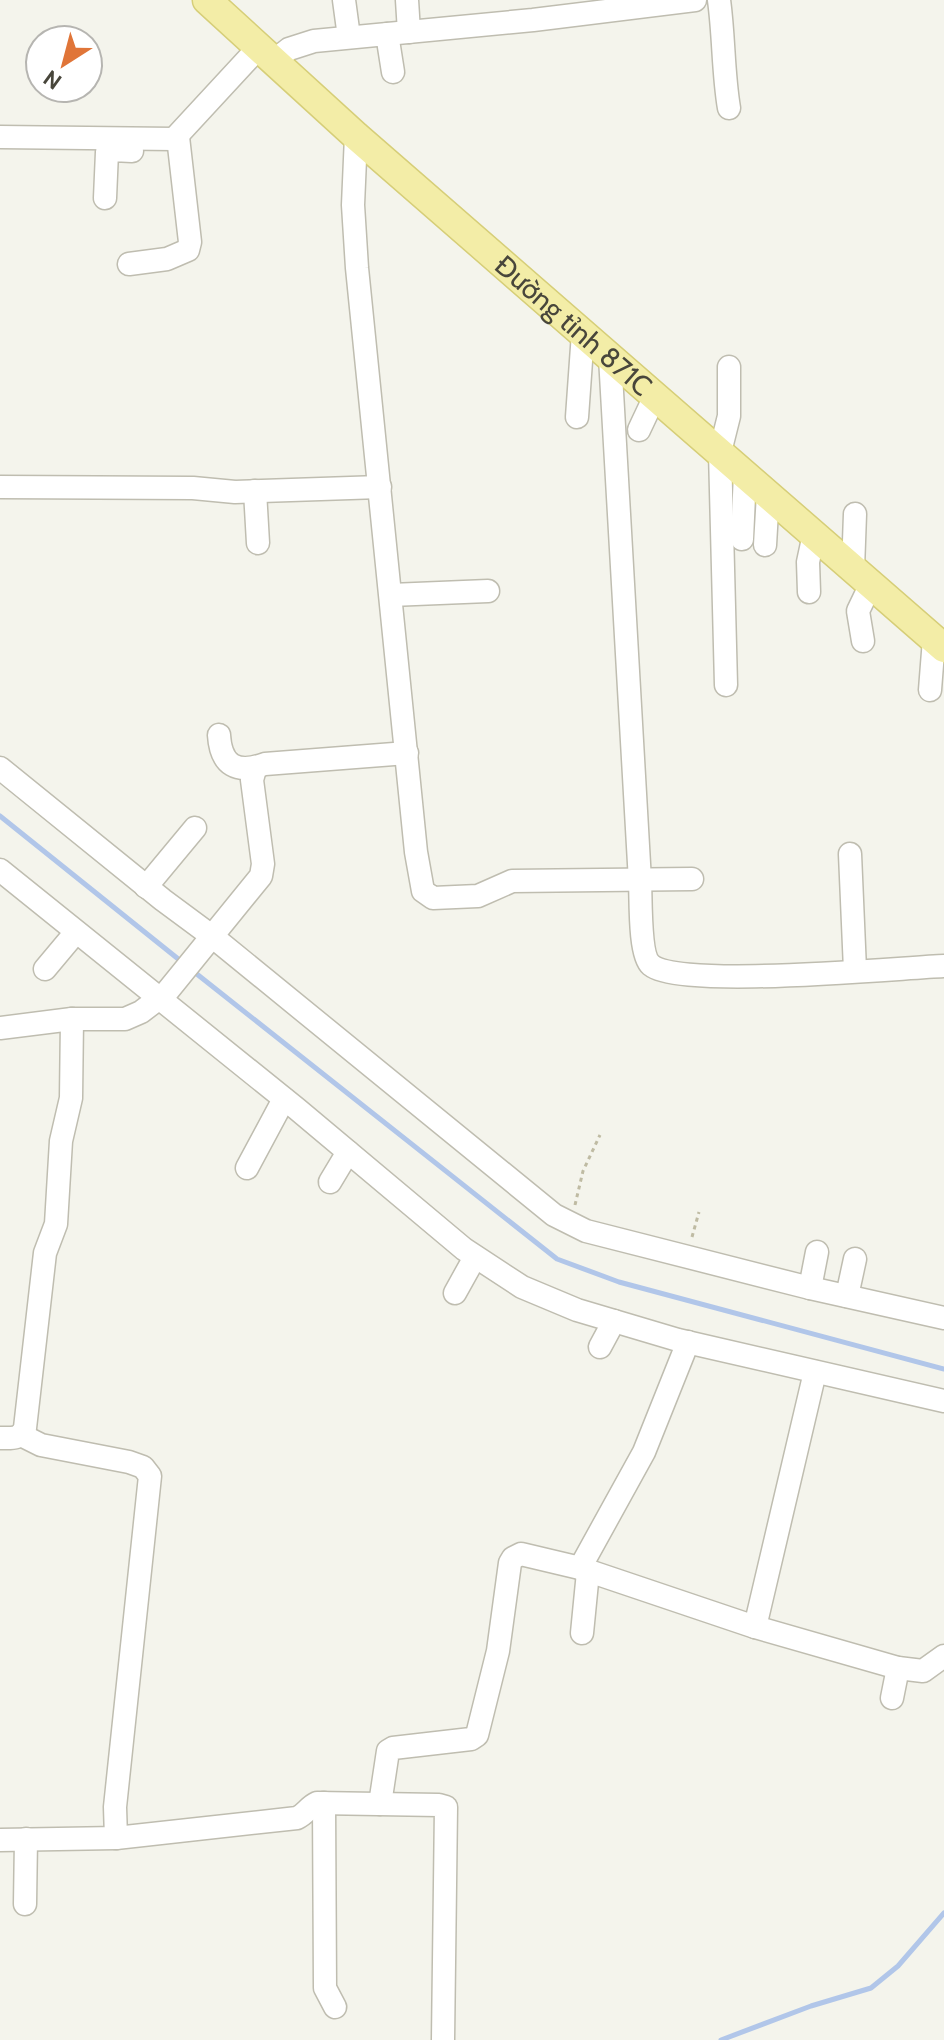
<svg xmlns="http://www.w3.org/2000/svg" width="944" height="2040" font-family="Cabin,sans-serif">
	<rect width="100%" height="100%" fill="#f4f4ec"/>
	<g fill="none" stroke-linecap="round" stroke-linejoin="round">
		<g stroke="#b1c6e9" stroke-width="5">
			<polyline points="0,816 182,962"/>
			<polyline points="193,971 557,1259 619,1282 944,1369"/>
			<polyline points="721,2040 811,2006 871,1988 898,1966 944,1913"/>
		</g>
		<g stroke="#bfbdb0" stroke-width="25">
			<g id="minor">
				<polyline points="344,0 349,37"/>
				<polyline points="407,0 409,32"/>
				<path d="M719,0C724,36 723,73 729,108"/>
				<polyline points="387,34 393,72"/>
				<polyline points="275,60 289,49 314,41 533,20 695,0"/>
				<polyline points="356,136 353,205 357,268 416,852 423,891 433,898 478,896 512,881 692,879"/>
				<polyline points="0,137 174,139 260,46"/>
				<polyline points="105,198 107,152 112,150 132,151"/>
				<polyline points="129,264 167,259 188,250 190,242 178,137"/>
				<path d="M610,357L640,881C641,898 639,955 651,965C680,989 896,968 944,966"/>
				<polyline points="577,417 583,333"/>
				<polyline points="639,430 655,396"/>
				<polyline points="0,487 193,488 235,492 380,487"/>
				<polyline points="255,491 258,543"/>
				<polyline points="742,539 745,474"/>
				<polyline points="765,545 768,494"/>
				<polyline points="853,569 855,514"/>
				<polyline points="809,592 808,562 814,534"/>
				<polyline points="391,595 488,591"/>
				<polyline points="863,641 858,611 871,584"/>
				<polyline points="726,685 720,452 729,416 729,367"/>
				<polyline points="930,690 934,639"/>
				<path d="M219,735C221,766 237,774 265,764L407,753"/>
				<polyline points="0,768 163,900 213,937 554,1215 586,1231 810,1288 944,1318"/>
				<polyline points="850,854 855,970"/>
				<polyline points="0,870 297,1109 464,1249 522,1287 577,1310 678,1340 944,1401"/>
				<polyline points="146,887 195,828"/>
				<polyline points="45,969 76,932"/>
				<polyline points="0,1028 72,1019 125,1019 141,1012 166,993 261,876 263,864 252,780 255,769"/>
				<polyline points="247,1168 284,1099"/>
				<polyline points="330,1182 348,1152"/>
				<polyline points="810,1288 817,1252"/>
				<polyline points="455,1293 475,1257"/>
				<polyline points="847,1296 855,1259"/>
				<polyline points="600,1347 614,1321"/>
				<polyline points="21,1435 41,1445 129,1462 143,1467 150,1476 115,1807 116,1838"/>
				<path d="M0,1438C11,1438 20,1440 25,1428L45,1253L56,1224L61,1141L71,1098L72,1019"/>
				<polyline points="580,1568 644,1452 688,1342"/>
				<polyline points="755,1627 815,1372"/>
				<polyline points="582,1633 588,1572"/>
				<polyline points="892,1698 898,1668"/>
				<polyline points="324,1803 325,1988 335,2007"/>
				<polyline points="380,1804 388,1751 393,1748 471,1739 477,1735 498,1651 510,1563 513,1558 521,1554 580,1568 755,1627 898,1668 923,1671 944,1656"/>
				<path d="M0,1840L116,1838L297,1818C306,1814 308,1807 317,1803L439,1805L446,1807L443,2040"/>
				<polyline points="25,1904 26,1839"/>
			</g>
		</g>
		<g stroke="#d6ce78" stroke-width="31">
			<g id="major">
				<path id="s1" d="M207,0L356,136L944,648"/>
			</g>
		</g>
		<g stroke="#bfbba3" stroke-width="3" stroke-dasharray="4 4" stroke-linecap="butt">
			<polyline points="575,1205 583,1171 600,1135"/>
			<polyline points="692,1237 699,1212"/>
		</g>
		<use href="#minor" stroke="#fff" stroke-width="22"/>
		<use href="#major" stroke="#f3eda7" stroke-width="28"/>
	</g>
	<g text-anchor="middle" stroke-width="8" stroke-linejoin="round" paint-order="stroke">
		<g font-size="28" fill="#48463b" stroke="#fff">
			<text dy="10" stroke="none"><textPath href="#s1" startOffset="490">Đường tỉnh 871C</textPath></text>
		</g>
	</g>
	<g transform="translate(64 64) rotate(216)"><circle r="38" fill="#ffffff" stroke="#b6b5b1" stroke-width="2"/>
	<path d="M0-6L14 30L0 20L-14 30Z" fill="#e07538"/>
	<text y="-12" font-size="22" font-weight="bold" text-anchor="middle" fill="#48463b">N</text>
	</g>
</svg>
